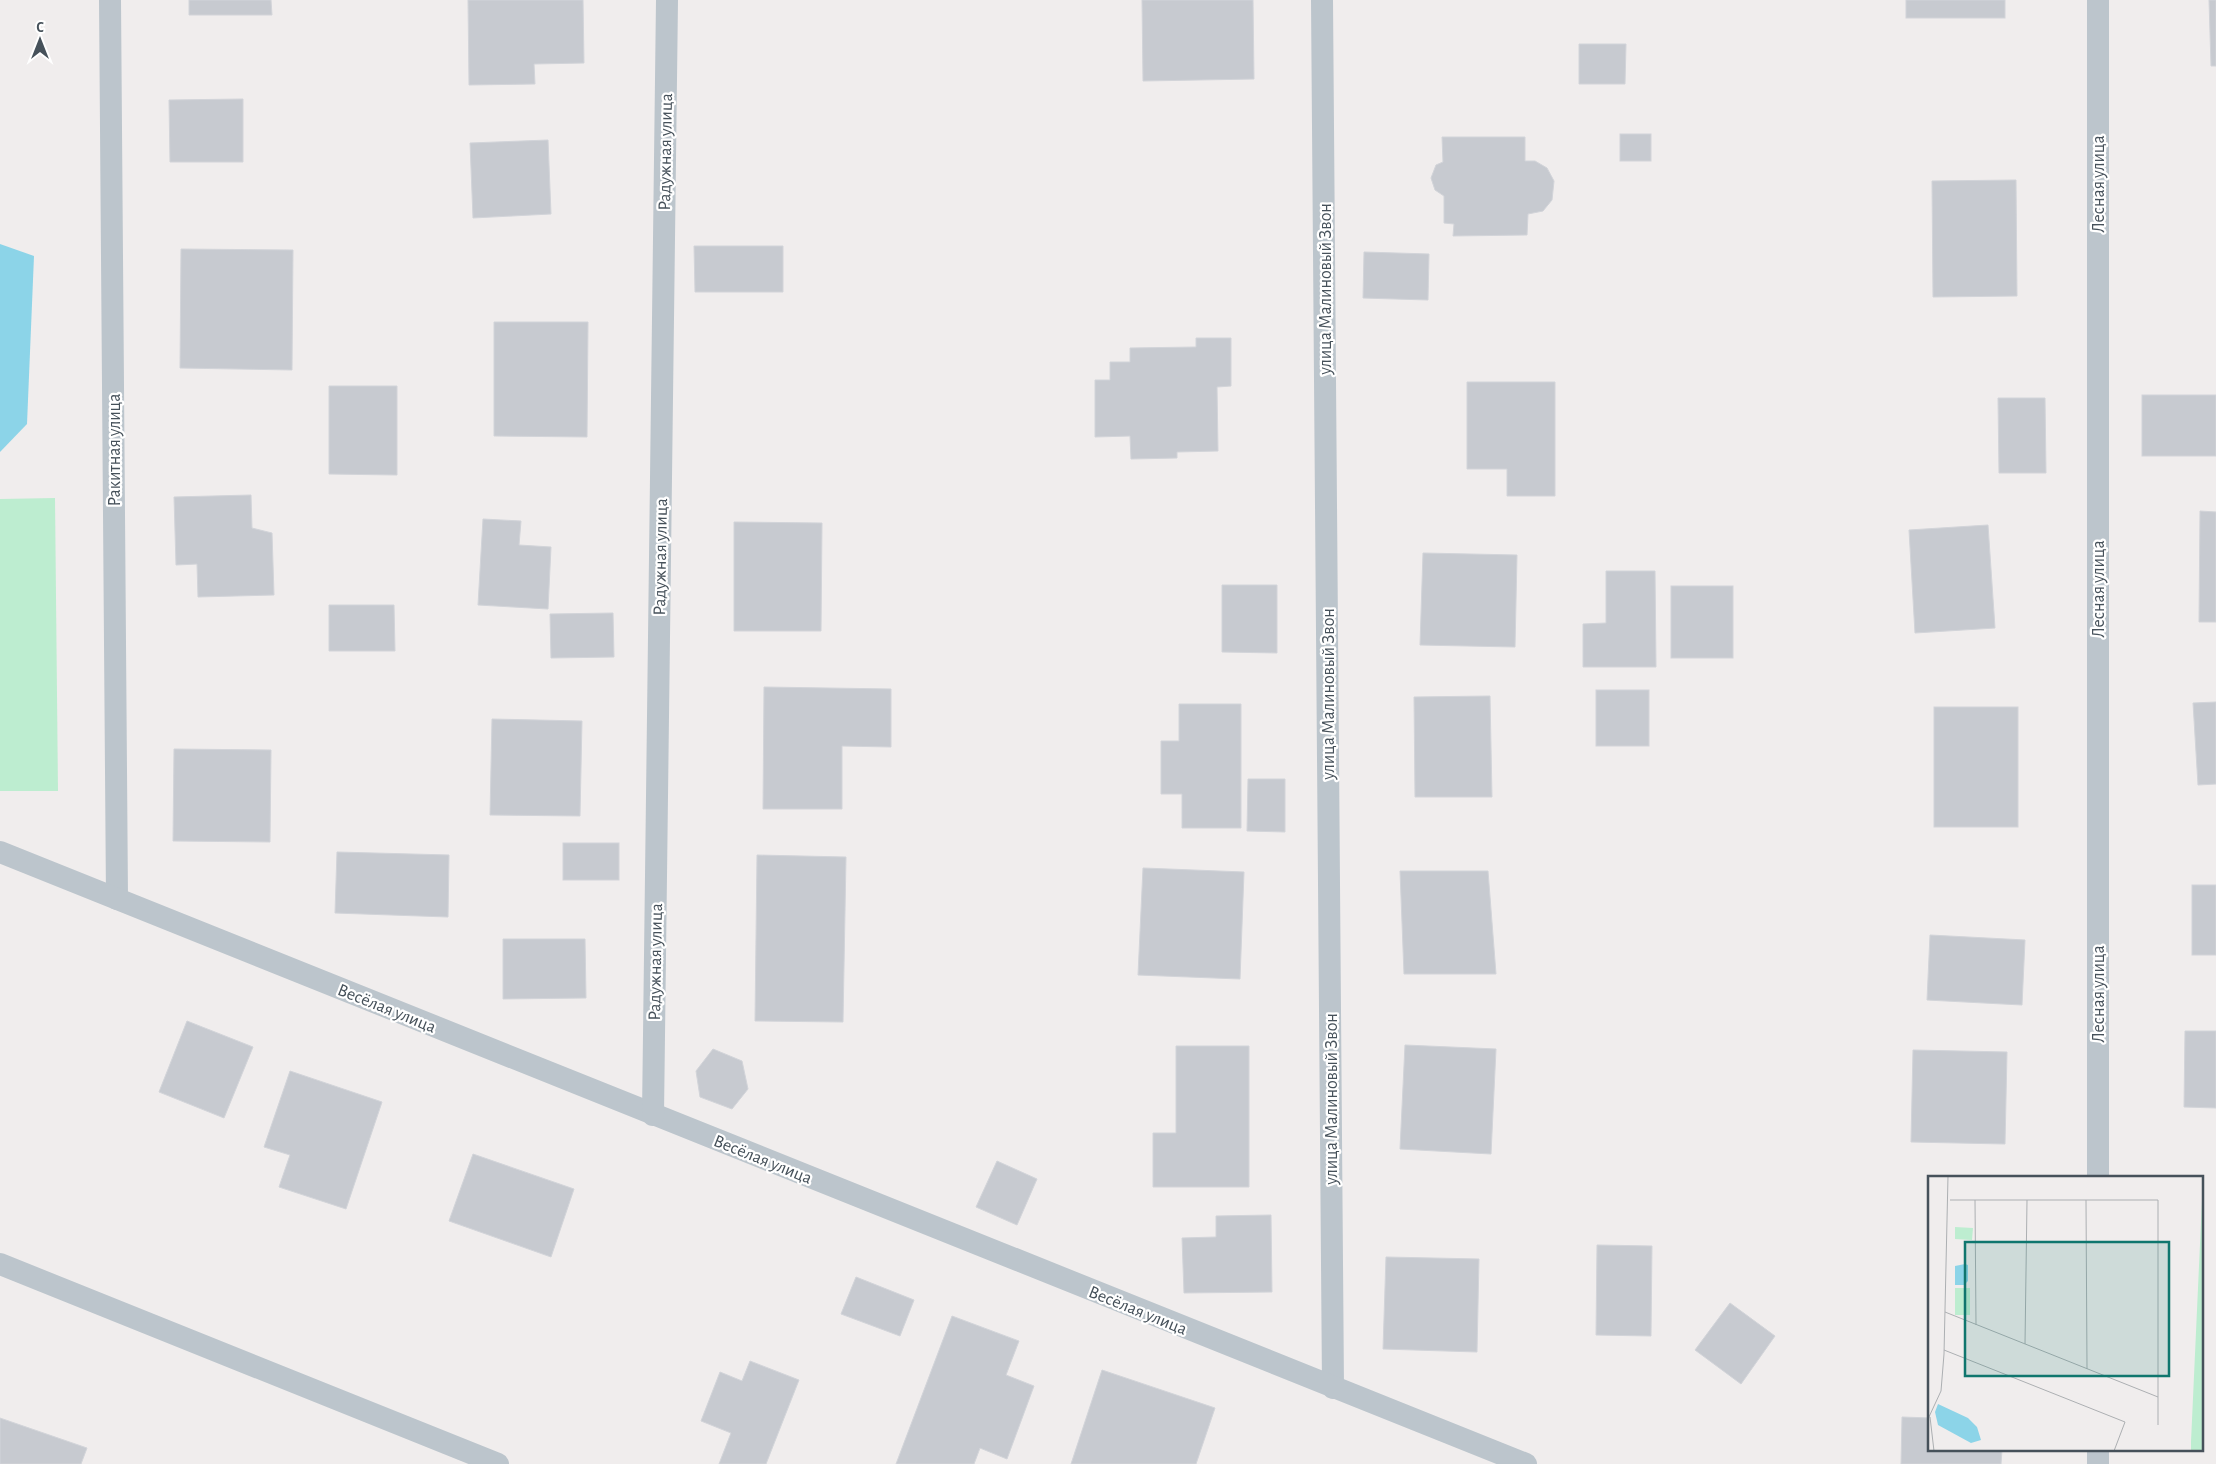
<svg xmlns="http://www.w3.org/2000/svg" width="2216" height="1464" font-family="'Alegreya Sans',sans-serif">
	<rect width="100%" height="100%" fill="#f0eded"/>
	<polygon fill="#bdedd0" points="55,498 58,791 0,791 0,499"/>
	<polygon fill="#8cd4e8" points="0,244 34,256 27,424 0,452"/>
	<g fill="#c7cad0" stroke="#d2d4d9">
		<polygon points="189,0 271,0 272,15 189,15"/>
		<polygon points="468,0 583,0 584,63 534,64 535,84 469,85"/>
		<polygon points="1142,0 1253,0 1254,79 1143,81"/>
		<rect x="1906" y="0" width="99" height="18"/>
		<polygon points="2209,0 2216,0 2216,66 2211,66"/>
		<polygon points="1579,44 1626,44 1625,84 1579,84"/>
		<polygon points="243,99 243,162 170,162 169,100"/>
		<rect x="1620" y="134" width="31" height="27"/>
		<polygon points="1442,137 1525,137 1525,161 1535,161 1547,168 1554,181 1552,200 1543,211 1528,214 1527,235 1453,236 1454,224 1444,223 1444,196 1435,190 1431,178 1436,165 1443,162"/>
		<polygon points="548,140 551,214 473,218 470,143"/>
		<polygon points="2016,180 2017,296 1933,297 1932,181"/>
		<polygon points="694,246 783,246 783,292 695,292"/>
		<polygon points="181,249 293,250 292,370 180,368"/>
		<polygon points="1364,252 1429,254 1428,300 1363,298"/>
		<polygon points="494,322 588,322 587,437 494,436"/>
		<polygon points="1196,338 1231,338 1231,386 1217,387 1218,451 1177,452 1177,458 1131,459 1130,436 1095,437 1095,380 1110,380 1110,362 1130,362 1130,348 1196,347"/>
		<polygon points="1467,382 1555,382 1555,496 1507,496 1507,469 1467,469"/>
		<polygon points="329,386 397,386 397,475 329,474"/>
		<rect x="2142" y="395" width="74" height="61"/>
		<polygon points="1998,398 2045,398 2046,473 1999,473"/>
		<polygon points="251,495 252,528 272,533 274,595 198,597 197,564 176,565 174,497"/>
		<polygon points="2200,511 2216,512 2216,622 2199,622"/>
		<polygon points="483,519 521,521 519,545 551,547 548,609 478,605"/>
		<polygon points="734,522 822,523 821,631 734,631"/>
		<polygon points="1988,525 1995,628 1915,633 1909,530"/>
		<polygon points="1423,553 1517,555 1515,647 1420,645"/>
		<polygon points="1606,571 1655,571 1656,667 1583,667 1583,624 1606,623"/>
		<polygon points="1222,585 1277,585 1277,653 1222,652"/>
		<rect x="1671" y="586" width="62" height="72"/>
		<polygon points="329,605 394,605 395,651 329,651"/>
		<polygon points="613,613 614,657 551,658 550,614"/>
		<polygon points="764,687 891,689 891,747 842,746 842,809 763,809"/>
		<rect x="1596" y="690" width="53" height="56"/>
		<polygon points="1490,696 1492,797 1415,797 1414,697"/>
		<polygon points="2216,702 2216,784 2198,785 2193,703"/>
		<polygon points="1179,704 1241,704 1241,828 1182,828 1182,794 1161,794 1161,741 1179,741"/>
		<rect x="1934" y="707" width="84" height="120"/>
		<polygon points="492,719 582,721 580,816 490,815"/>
		<polygon points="174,749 271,750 270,842 173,841"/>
		<polygon points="1248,779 1285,779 1285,832 1247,831"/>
		<rect x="563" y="843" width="56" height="37"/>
		<polygon points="337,852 449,855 448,917 335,913"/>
		<polygon points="757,855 846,857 843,1022 755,1021"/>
		<polygon points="1143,868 1244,872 1240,979 1138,975"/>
		<polygon points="1400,871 1488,871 1496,974 1404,974"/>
		<rect x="2192" y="885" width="24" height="70"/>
		<polygon points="1930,935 2025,940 2022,1005 1927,1000"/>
		<polygon points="503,939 585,939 586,998 503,999"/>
		<polygon points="187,1021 253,1047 224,1118 159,1092"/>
		<polygon points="2185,1031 2216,1031 2216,1108 2184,1107"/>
		<polygon points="1405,1045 1496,1049 1491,1154 1400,1149"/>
		<polygon points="1176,1046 1249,1046 1249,1187 1153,1187 1153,1133 1176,1133"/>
		<polygon points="713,1049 742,1061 748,1089 732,1109 700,1097 696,1071"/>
		<polygon points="1913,1050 2007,1052 2005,1144 1911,1142"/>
		<polygon points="290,1071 382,1102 346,1209 279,1187 290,1155 264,1147"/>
		<polygon points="473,1154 574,1189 551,1257 449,1221"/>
		<polygon points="997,1161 1037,1179 1017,1225 976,1207"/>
		<polygon points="1271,1215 1272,1292 1184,1293 1182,1238 1216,1237 1216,1216"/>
		<polygon points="1597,1245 1652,1246 1651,1336 1596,1335"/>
		<polygon points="1386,1257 1479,1259 1477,1352 1383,1349"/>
		<polygon points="856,1277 914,1300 900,1336 841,1314"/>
		<polygon points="1730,1303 1775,1336 1741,1384 1695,1350"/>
		<polygon points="952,1316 1019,1341 1006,1375 1034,1386 1007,1459 980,1448 974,1464 896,1464"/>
		<polygon points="750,1361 799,1380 766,1464 719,1464 731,1433 701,1421 720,1372 742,1381"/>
		<polygon points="1102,1370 1215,1408 1196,1464 1071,1464"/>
		<polygon points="1902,1417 1930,1418 1930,1450 2002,1450 2001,1464 1901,1464"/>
		<polygon points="0,1418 87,1448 81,1464 0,1464"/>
	</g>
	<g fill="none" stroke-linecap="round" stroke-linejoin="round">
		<g stroke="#bcc5cc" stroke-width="22">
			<polyline points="110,0 117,899"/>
			<polyline points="1322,0 1333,1388"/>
			<polyline points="0,852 1526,1464"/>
			<polyline points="653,1115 667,0"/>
			<polyline points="2098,1178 2098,0"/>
			<polyline points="0,1264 498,1464"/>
			<polyline points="2098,1464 2098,1450"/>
		</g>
	</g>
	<g text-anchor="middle" stroke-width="4.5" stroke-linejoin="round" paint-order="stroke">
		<g font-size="18" fill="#46515a" stroke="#fff">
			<text transform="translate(665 152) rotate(-89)" y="6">Радужная улица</text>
			<text transform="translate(2098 184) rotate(-90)" y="6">Лесная улица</text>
			<text transform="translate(1325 289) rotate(-90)" y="6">улица Малиновый Звон</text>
			<text transform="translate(114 450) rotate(-90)" y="6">Ракитная улица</text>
			<text transform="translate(660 557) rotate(-89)" y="6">Радужная улица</text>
			<text transform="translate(2098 589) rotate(-90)" y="6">Лесная улица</text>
			<text transform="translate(1328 694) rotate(-90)" y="6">улица Малиновый Звон</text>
			<text transform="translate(655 962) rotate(-89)" y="6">Радужная улица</text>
			<text transform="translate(2098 994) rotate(-90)" y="6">Лесная улица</text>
			<text transform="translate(387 1008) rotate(22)" y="6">Весёлая улица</text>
			<text transform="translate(1331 1099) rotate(-90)" y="6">улица Малиновый Звон</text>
			<text transform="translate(763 1159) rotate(22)" y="6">Весёлая улица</text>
			<text transform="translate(1138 1310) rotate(22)" y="6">Весёлая улица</text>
		</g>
	</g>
	<g transform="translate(1928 1176)">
		<rect width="275" height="275" fill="#f0eded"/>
		<path d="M275,2V275H263V266ZM27,51L45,52L44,64L27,63ZM27,112H42V139H27Z" fill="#bdedd0"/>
		<path d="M37,88L40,89V105L36,109H27V90ZM10,228L40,242L49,251L53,264L43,267L10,249L7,236Z" fill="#8cd4e8"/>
		<path fill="none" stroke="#acafb2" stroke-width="1" d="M22,24H230V249M47,24L48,149M158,24L159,193M17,136L230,221M97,168L99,24M16,174L197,246L186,275M2,241L6,275M0,243L13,215L16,178L20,0"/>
		<path fill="#0f766e" fill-opacity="0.15" stroke="#0f766e" stroke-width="2.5" d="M37,66H241V200H37Z"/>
		<rect width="275" height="275" fill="none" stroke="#46515a" stroke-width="2.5"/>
	</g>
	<g transform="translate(40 40)" stroke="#ffffff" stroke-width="4" paint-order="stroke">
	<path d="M0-4L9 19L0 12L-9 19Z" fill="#46515a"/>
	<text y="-8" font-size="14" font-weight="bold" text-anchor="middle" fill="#46515a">С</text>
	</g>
</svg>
